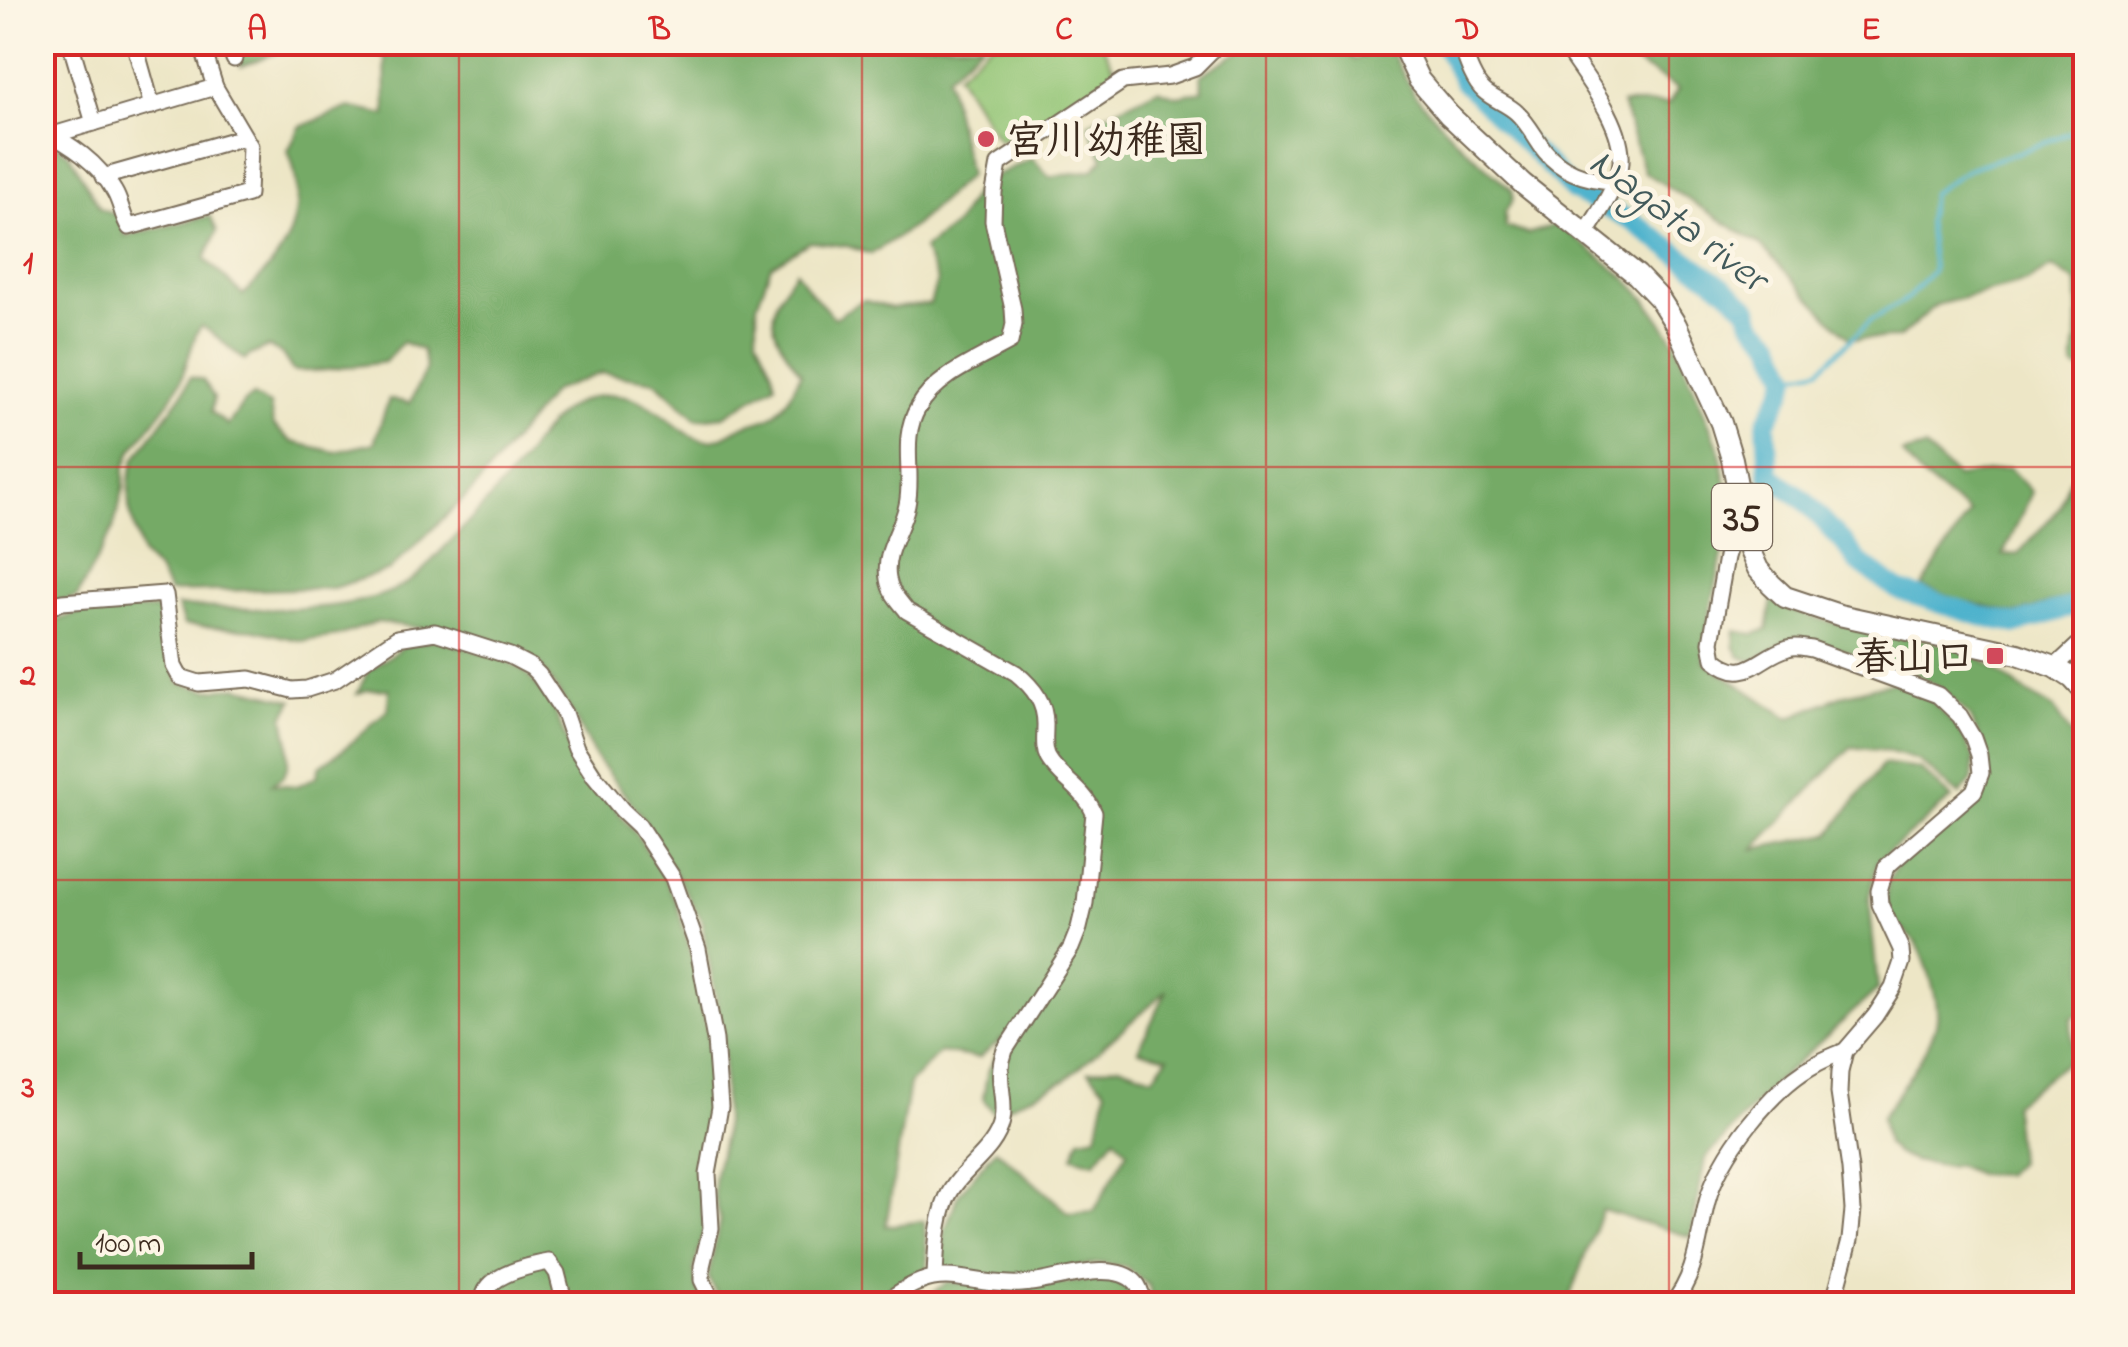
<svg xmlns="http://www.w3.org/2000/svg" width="2128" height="1347" font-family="'Indie Flower','Klee One',sans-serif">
	<rect width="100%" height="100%" fill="#fcf5e5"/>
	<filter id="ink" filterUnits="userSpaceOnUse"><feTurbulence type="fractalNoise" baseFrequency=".01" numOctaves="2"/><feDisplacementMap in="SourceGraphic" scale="20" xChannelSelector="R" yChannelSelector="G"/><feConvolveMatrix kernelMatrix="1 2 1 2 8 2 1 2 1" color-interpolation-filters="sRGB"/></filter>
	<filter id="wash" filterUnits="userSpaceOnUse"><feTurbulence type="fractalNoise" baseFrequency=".0048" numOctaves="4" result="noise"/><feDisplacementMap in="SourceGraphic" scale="40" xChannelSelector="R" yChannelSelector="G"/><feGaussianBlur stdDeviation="2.25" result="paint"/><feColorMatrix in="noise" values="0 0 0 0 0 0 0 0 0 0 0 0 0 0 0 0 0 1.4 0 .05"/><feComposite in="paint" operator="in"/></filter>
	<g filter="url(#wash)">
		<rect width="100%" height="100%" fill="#ede6c6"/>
		<polygon fill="#92c475" stroke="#66774a" stroke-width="2.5" points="1101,42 1118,76 999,141 957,74 991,43"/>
		<g fill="#75aa66" stroke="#586a42" stroke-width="2.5">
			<path d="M234,43H983L947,76L969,175L915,225L871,254L847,246L810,242L771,266L757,304V338L772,369L775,384L724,416L697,419L656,381L602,373L553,391L475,488L390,570L333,588L169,592L158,571L142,555L129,508V480L134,460L183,393L190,377L203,380L214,398L211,412L228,425L244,402L253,396L270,405L273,425L292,442L335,452L374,443L389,399L410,403L426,368L422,350L402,342L385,362L319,371H293L282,354L268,347L250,355L245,360C229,349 218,335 201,326L196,334L181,380L169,402L132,450L124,469V487L113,529L77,597L43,607V136L69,154L100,208L121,217L125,236L210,216L217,231L205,259L243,295C254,284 267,272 276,259C299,228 303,186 288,151L300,127L349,107L386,115L385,57L344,46L325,55L295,46L241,66Z"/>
			<path d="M1247,43H1341L1354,60L1386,43L1415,95L1455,139L1512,190L1513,200L1505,212L1506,227L1528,234L1558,224L1627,279L1645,298L1675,341L1719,448L1732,508L1704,643L1705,662L1789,718L1845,694L1893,682L1928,697L1959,730L1974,757L1972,780L1960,795L1919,761L1888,751L1851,747L1754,849L1830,834L1883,764L1920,769L1952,798L1878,861L1869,897L1878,989L1775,1083L1705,1159L1691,1237L1602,1210L1567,1304H1153L1149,1286L1126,1267L1101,1263L1029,1274L994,1277L943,1268L944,1232L958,1195L996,1149L1069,1213L1094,1211L1127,1151L1115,1137L1095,1162L1073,1156L1080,1138L1097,1135L1106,1090L1089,1071L1119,1065L1153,1077L1168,1057L1138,1050L1167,990L1065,1080L994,1113L983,1099L987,1074L1004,1037L979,1058L940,1052L909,1084L886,1226L924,1221L928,1268L894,1285L870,1304H722L708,1278L720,1219L714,1195V1178L724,1135L723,1037L701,919L641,815L596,758L569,708L539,663L487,637L377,622L338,636L302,641L255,630L184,625L177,606C241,609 362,619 414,578C424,571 432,560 441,551C466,526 489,500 512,473C532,450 549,414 579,402C654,371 674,450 716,439C725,437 734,430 743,426C752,422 763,421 771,416C785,408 795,386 801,373C770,331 761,316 796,271L808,289L834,318L863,300L892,308L930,304L937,280L923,249L955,225L980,183L1032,158L1050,177L1093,170L1103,159L1088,123L1158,89L1177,96L1203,91L1201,75L1237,53Z"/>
			<polygon points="1602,43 2085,43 2085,373 2073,366 2078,325 2077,283 2052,267 2027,282 1936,305 1899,338 1850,339 1759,244 1644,172 1622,104 1669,104 1678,89"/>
			<polygon points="1925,448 1957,477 2009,468 2032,492 2003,555 2018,554 2060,507 2069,479 2085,471 2085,593 2015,614 1959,600 1922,587 1969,513 1921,476 1902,454"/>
			<path d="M1772,600L1792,611L1827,621L1961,648L1981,658L2021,689L2054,709L2075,741L2085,730V1012L2071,1018L2073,1057L2013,1104L2018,1162L2004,1175L1977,1174L1956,1165L1948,1167L1913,1161L1897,1154L1886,1144L1881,1118C1896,1095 1936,1043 1937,1018C1939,1000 1926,960 1917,944C1910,934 1897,926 1891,915C1882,899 1887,879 1897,865L1969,807L1981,792L1984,746L1969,716L1944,691L1912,670L1816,643L1789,640L1753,661L1740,657L1734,646L1735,631L1753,634L1767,630Z"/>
			<polygon points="160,609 179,683 209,690 237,687 293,700 284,717 289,743 288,764 284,776 272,784 297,786 317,776 320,766 344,749 388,710 389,689 367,690 357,694 368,671 404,646 437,639 501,659 522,670 550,700 572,754 634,831 657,865 676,901 692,956 708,1036 712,1105 701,1185 704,1229 694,1270 697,1290 705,1304 43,1304 42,625 85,611"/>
			<path d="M1101,1278C1119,1282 1131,1285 1136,1304H939L933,1293L946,1283L1069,1282Z"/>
		</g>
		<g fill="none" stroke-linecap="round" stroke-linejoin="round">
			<polyline stroke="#4fb3cd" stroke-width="4" points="1788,376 1820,369 1871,320 1908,298 1933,270 1927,220 1932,193 1970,168 2028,149 2086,126"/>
			<polyline stroke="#4fb3cd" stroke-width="20" points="1443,42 1463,81 1574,191 1633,222 1724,287 1748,308 1752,322 1772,341 1788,376 1783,391 1766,423 1769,475 1803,499 1844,543 1858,562 1898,590 1984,617 2017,624 2086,602"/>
		</g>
	</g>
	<g filter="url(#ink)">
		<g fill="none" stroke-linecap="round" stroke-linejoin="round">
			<g stroke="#796c59" stroke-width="19">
				<g id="minor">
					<polyline points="70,42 94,123"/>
					<polyline points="134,42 152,106"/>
					<polyline points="229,42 234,59"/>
					<path d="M1460,42C1466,58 1472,80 1484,91C1494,100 1508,104 1517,113C1529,124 1535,138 1545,151C1562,172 1588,180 1614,181"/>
					<path d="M1562,42C1583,75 1624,122 1621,162C1620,182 1597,216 1586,233"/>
					<path d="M42,130C70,144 98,162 114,191C121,202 122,216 129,227L248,194L250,146L215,87L201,42"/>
					<polyline points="53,135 215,87"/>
					<polyline points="103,177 244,137"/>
					<path d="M1740,512L1726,557L1711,642L1714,659C1746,686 1757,657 1788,648C1796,645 1804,648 1812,649L1938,695L1960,716L1973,738L1979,755L1981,773L1974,791L1886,867L1879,891L1880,904L1901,949L1902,962L1893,988L1875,1016L1845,1051L1840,1071L1839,1093L1850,1169L1853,1210L1850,1240L1833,1304"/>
					<polyline points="42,610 62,602 165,594 174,666 180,677 199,683 250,679 292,690 307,689 335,680 397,638 435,632 510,656 531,667 539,675 564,713 576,748 594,776 622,810 639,826 673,878 698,949 715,1040 720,1107 708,1174 711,1228 702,1266 702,1280 714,1304"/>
					<polyline points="2055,667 2086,638"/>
					<path d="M935,1277C936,1250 937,1223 947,1198C960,1169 995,1153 1002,1121C1007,1096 994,1080 1005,1050L1071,948L1079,928L1085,903L1094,813C1083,787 1060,779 1048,758C1043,748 1045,738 1045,727C1046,703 1034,688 1016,673L907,611C899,601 890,592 888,579C883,552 902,530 907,505C914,473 900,438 918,408C937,375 978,360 1010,342L1014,324L1013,309L993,221L994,192L999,164L1123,81L1170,76L1195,67L1220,42"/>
					<path d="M481,1304C483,1299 484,1293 487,1289C497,1273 532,1265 549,1262L557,1273L565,1304"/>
					<path d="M883,1304C945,1256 958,1287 1022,1284C1051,1283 1113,1257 1136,1283C1141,1288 1142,1298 1144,1304"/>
					<path d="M1672,1304C1697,1275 1698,1238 1707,1202C1719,1155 1772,1087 1816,1064C1825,1059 1835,1055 1845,1051"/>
				</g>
			</g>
			<g stroke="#796c59" stroke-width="24">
				<polyline id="major" points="1401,42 1419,80 1449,115 1523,184 1637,275 1659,298 1676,325 1721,423 1732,459 1750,551 1758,569 1771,584 1785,597 1839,615 2018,654 2055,667 2072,678 2086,693"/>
			</g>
			<use href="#minor" stroke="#fff" stroke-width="15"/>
			<use href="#major" stroke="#fff" stroke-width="20"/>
		</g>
	</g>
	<path fill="none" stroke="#d62828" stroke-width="2.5" stroke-opacity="0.55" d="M459,42V1304M862,42V1304M1266,42V1304M1669,42V1304M42,467H2086M42,880H2086"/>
	<g fill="#d1495b" stroke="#fcf5e5" stroke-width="4">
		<circle cx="986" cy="139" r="10"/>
		<rect x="1985" y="646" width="20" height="20" rx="5"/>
	</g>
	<g text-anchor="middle" stroke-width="10" stroke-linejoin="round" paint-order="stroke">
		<rect fill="#fcf5e5" stroke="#75675a" stroke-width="2.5" x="1712" y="484" width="60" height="66" rx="8"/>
		<g font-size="38" font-weight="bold" fill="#3b2a1e">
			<text x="1742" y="530">35</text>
		</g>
		<g font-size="40" font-weight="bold" fill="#3b2a1e" stroke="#fcf5e5" text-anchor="start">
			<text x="1006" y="153">宮川幼稚園</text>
			<text x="1975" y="670" text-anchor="end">春山口</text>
		</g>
		<g font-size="42" font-style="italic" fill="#425a5b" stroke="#fcf5e5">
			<text transform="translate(1680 218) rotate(37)" y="15">Nagata river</text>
		</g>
	</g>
	<rect width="2128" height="1347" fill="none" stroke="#fcf5e5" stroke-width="110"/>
	<path d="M80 1252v15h172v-15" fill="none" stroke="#3b2a1e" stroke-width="5"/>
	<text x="95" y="1252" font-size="30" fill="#3b2a1e" stroke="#fcf5e5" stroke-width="8" paint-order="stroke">100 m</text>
	<rect x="55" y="55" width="2018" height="1237" fill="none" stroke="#d62828" stroke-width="4"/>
	<g font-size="32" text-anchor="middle" font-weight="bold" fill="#d62828">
		<text x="257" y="39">A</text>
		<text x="660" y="39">B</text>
		<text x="1064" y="39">C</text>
		<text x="1468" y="39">D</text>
		<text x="1871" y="39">E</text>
		<text x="28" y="273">1</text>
		<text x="28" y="685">2</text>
		<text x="28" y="1097">3</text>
	</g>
</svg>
